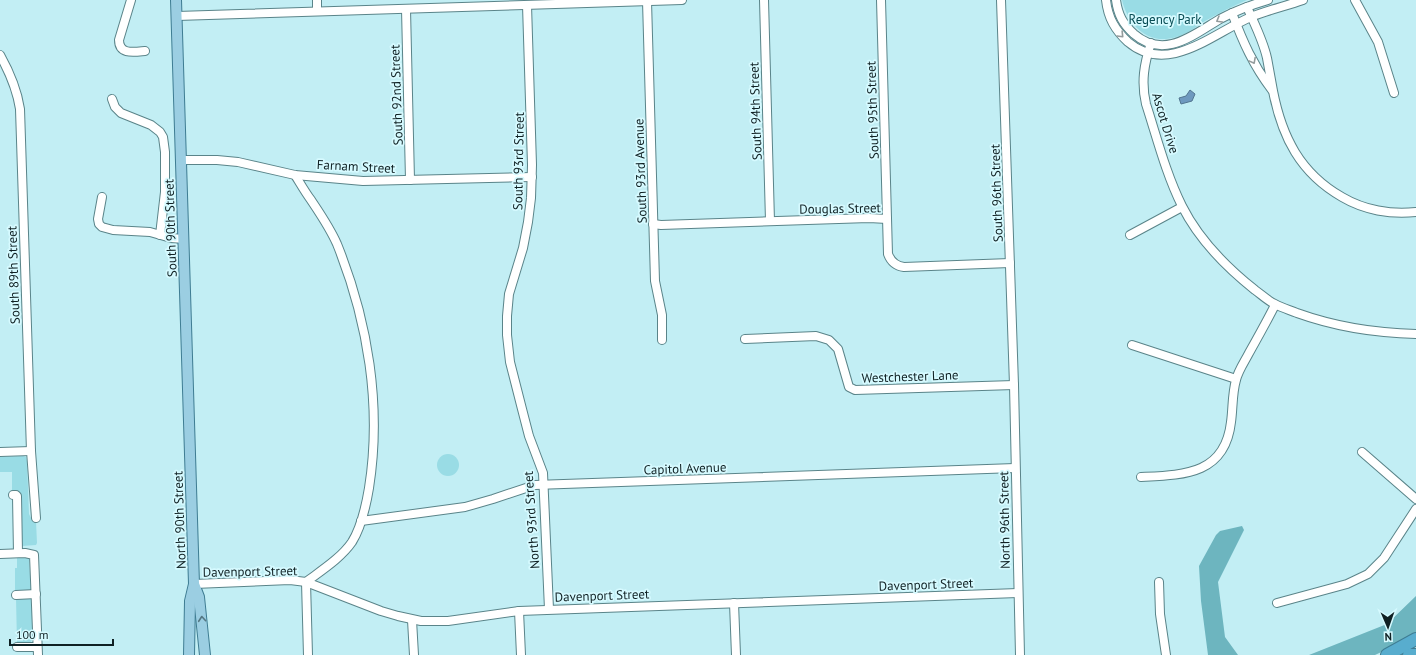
<svg xmlns="http://www.w3.org/2000/svg" width="1416" height="655" font-family="'PT Sans',sans-serif">
	<rect width="100%" height="100%" fill="#c2eef4"/>
	<g fill="#99dce5">
		<path d="M1122,0H1247C1233,6 1219,13 1205,21C1196,27 1187,34 1176,37C1148,46 1128,25 1122,0Z"/>
		<circle cx="448" cy="465" r="11"/>
		<polygon points="23,456 26,457 27,461 29,514 31,518 36,521 37,543 36,545 22,546 20,494 16,491 12,490 12,472 0,472 0,457"/>
		<polygon points="17,557 26,557 29,559 31,589 30,591 15,592 15,568 17,568"/>
		<path d="M16,598H30L32,600L33,639C30,645 23,644 17,644Z"/>
	</g>
	<g fill="#6db5bf">
		<polygon points="1242,526 1244,530 1218,582 1225,637 1238,655 1208,655 1201,601 1199,566 1216,535 1220,531"/>
		<polygon points="1416,596 1416,634 1392,647 1375,655 1309,655 1387,624"/>
	</g>
	<polygon fill="#6e99bf" stroke="#527590" points="1190,90 1195,94 1192,101 1181,104 1179,98 1186,96"/>
	<g fill="none" stroke-linecap="round" stroke-linejoin="round">
		<g stroke="#5a8489" stroke-width="10">
			<g id="minor">
				<path d="M131,0L119,40C119,55 134,52 145,51"/>
				<polyline points="317,0 317,11"/>
				<polyline points="764,0 770,221"/>
				<path d="M881,0L888,254C891,262 896,266 904,267L1010,263"/>
				<polyline points="1001,0 1014,385 1020,655"/>
				<path d="M1106,0C1108,18 1115,30 1128,42C1168,76 1213,33 1251,17C1268,10 1286,6 1303,0"/>
				<path d="M1116,0C1118,15 1123,24 1134,34C1164,60 1193,35 1220,19C1235,11 1251,5 1268,0"/>
				<polyline points="1355,0 1378,42 1394,93"/>
				<polyline points="647,1 655,281 662,315 662,340"/>
				<polyline points="527,5 532,165 531,198 528,222 523,248 509,294 507,316 507,335 510,362 522,409 529,436 543,473 549,609"/>
				<path d="M1247,7C1254,23 1263,40 1267,58C1269,69 1271,80 1273,91C1282,137 1300,173 1342,197C1364,210 1391,215 1416,212"/>
				<polyline points="406,9 410,180"/>
				<path d="M1232,13C1243,42 1253,65 1272,90"/>
				<polyline points="177,16 682,0"/>
				<path d="M1151,43C1144,64 1141,82 1146,104C1157,138 1166,174 1182,206C1199,240 1226,267 1255,290C1262,295 1268,301 1275,304C1282,308 1290,310 1297,313C1336,327 1375,333 1416,334"/>
				<path d="M0,55C10,73 17,89 20,109L31,451L36,518"/>
				<polyline points="112,99 115,107 121,113 151,125 160,132 163,137 165,152 165,192 160,235"/>
				<polyline points="181,160 217,160 238,162 295,175 363,181 532,177"/>
				<path d="M295,175C300,183 305,192 311,200C321,215 330,228 337,244C368,321 382,406 369,488C366,506 362,526 352,542C341,558 322,570 306,582L308,655"/>
				<polyline points="102,197 98,219 99,224 102,227 113,230 150,232 171,238 184,239"/>
				<polyline points="653,224 661,225 869,218 887,219"/>
				<polyline points="1130,235 1182,207"/>
				<polyline points="745,339 816,336 829,340 838,349 849,387 855,390 1014,385"/>
				<polyline points="1132,345 1236,379"/>
				<polyline points="0,452 31,451"/>
				<polyline points="1362,452 1416,499"/>
				<path d="M1141,477C1183,475 1225,475 1231,422C1233,408 1232,394 1236,380C1238,371 1245,361 1249,353C1258,337 1267,321 1275,305"/>
				<polyline points="13,495 16,495 17,496 18,553"/>
				<polyline points="361,521 465,507 493,499 535,485 1015,468"/>
				<polyline points="0,554 25,553 34,555 38,655"/>
				<polyline points="1159,582 1160,614 1166,655"/>
				<polyline points="194,584 290,580 306,582 381,611 398,616 421,621 448,621 519,611 1018,593"/>
				<polyline points="16,595 36,594"/>
				<polyline points="734,603 736,655"/>
				<polyline points="1277,603 1347,584 1368,574 1384,558 1416,509"/>
				<polyline points="519,611 521,655"/>
				<polyline points="412,620 414,655"/>
				<polyline points="17,647 37,647"/>
			</g>
		</g>
		<g stroke="#3e7c92" stroke-width="12">
			<g id="major">
				<polyline points="176,0 194,584 190,601 189,655"/>
				<polyline points="194,584 199,597 205,655"/>
			</g>
		</g>
		<g stroke="#3e7c92" stroke-width="14">
			<g id="highway">
				<polyline points="1387,655 1416,639"/>
				<polyline points="1409,655 1416,655"/>
			</g>
		</g>
		<use href="#minor" stroke="#fff" stroke-width="8"/>
		<use href="#major" stroke="#9bcee2" stroke-width="10"/>
		<use href="#highway" stroke="#58adce" stroke-width="12"/>
	</g>
	<defs><path id="oneway-chevron" d="M-2-3.5L2.5 0L-2 3.5" fill="none" stroke-width="1.6" stroke-linecap="round" stroke-linejoin="round"/></defs>
	<g stroke="#939b9c">
		<use href="#oneway-chevron" transform="translate(1219 20) rotate(150)"/>
		<use href="#oneway-chevron" transform="translate(1121 35) rotate(46)"/>
		<use href="#oneway-chevron" transform="translate(1253 61) rotate(62)"/>
	</g>
	<use stroke="#557782" href="#oneway-chevron" transform="translate(202 619) rotate(-95)"/>
	<g text-anchor="middle" stroke-width="3.5" stroke-linejoin="round" paint-order="stroke">
		<g font-size="13" fill="#074b53" stroke="#d6faff">
			<text x="1165" y="24">Regency Park</text>
		</g>
		<g font-size="13" fill="#0f2023" stroke="#d6faff">
			<text transform="translate(396 95) rotate(-92)" y="5">South 92nd Street</text>
			<text transform="translate(872 110) rotate(-92)" y="5">South 95th Street</text>
			<text transform="translate(755 111) rotate(-92)" y="5">South 94th Street</text>
			<text transform="translate(1166 123) rotate(73)" y="5">Ascot Drive</text>
			<text transform="translate(518 161) rotate(-89)" y="5">South 93rd Street</text>
			<text transform="translate(356 166) rotate(3)" y="5">Farnam Street</text>
			<text transform="translate(640 171) rotate(-92)" y="5">South 93rd Avenue</text>
			<text transform="translate(996 193) rotate(-92)" y="5">South 96th Street</text>
			<text transform="translate(840 208) rotate(-1)" y="5">Douglas Street</text>
			<text transform="translate(170 228) rotate(-92)" y="5">South 90th Street</text>
			<text transform="translate(13 275) rotate(-92)" y="5">South 89th Street</text>
			<text transform="translate(910 376) rotate(-2)" y="5">Westchester Lane</text>
			<text transform="translate(685 468) rotate(-2)" y="5">Capitol Avenue</text>
			<text transform="translate(179 520) rotate(-92)" y="5">North 90th Street</text>
			<text transform="translate(531 520) rotate(-94)" y="5">North 93rd Street</text>
			<text transform="translate(1004 520) rotate(-91)" y="5">North 96th Street</text>
			<text transform="translate(250 571) rotate(-1)" y="5">Davenport Street</text>
			<text transform="translate(926 584) rotate(-2)" y="5">Davenport Street</text>
			<text transform="translate(602 595) rotate(-2)" y="5">Davenport Street</text>
		</g>
	</g>
	<g transform="translate(1388 627) rotate(178)" stroke="#d6faff" stroke-width="3" paint-order="stroke">
	<path d="M0-3L7 15L0 10L-7 15Z" fill="#0f2023"/>
	<text y="-6" font-size="11" font-weight="bold" text-anchor="middle" fill="#0f2023">N</text>
	</g>
	<path d="M10 639v6h103v-6" fill="none" stroke="#0f2023" stroke-width="2"/>
	<text x="16" y="639" font-size="12" fill="#0f2023" stroke="#d6faff" stroke-width="3" paint-order="stroke">100 m</text>
</svg>
